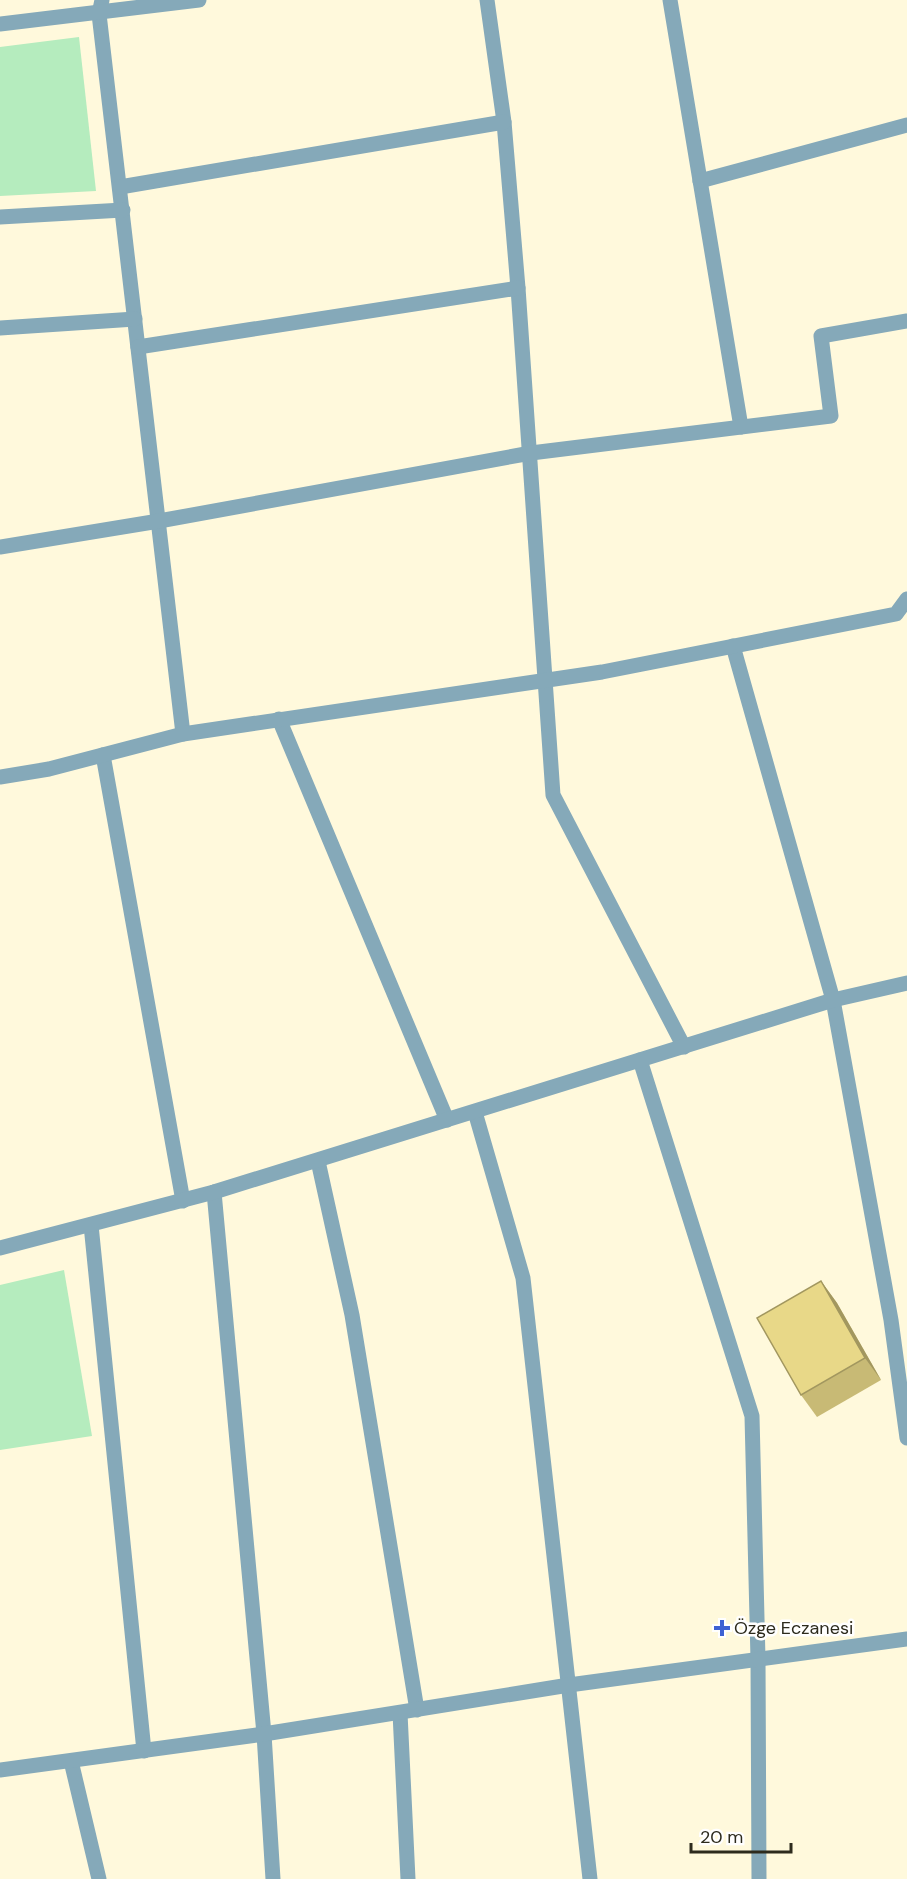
<svg xmlns="http://www.w3.org/2000/svg" width="907" height="1879" font-family="'DM Sans',sans-serif">
	<rect width="100%" height="100%" fill="#fff9dc"/>
	<g fill="#b5ecbe">
		<polygon points="79,37 96,191 0,196 0,47"/>
		<polygon points="64,1270 92,1436 0,1450 0,1285"/>
	</g>
	<g fill="none" stroke-linecap="round" stroke-linejoin="round">
		<g stroke="#85a9b9" stroke-width="15">
			<polyline points="102,0 99,14 183,734"/>
			<polyline points="487,0 504,122 518,288 553,795 684,1047"/>
			<polyline points="670,0 741,427"/>
			<polyline points="0,24 199,0"/>
			<polyline points="700,181 907,125"/>
			<polyline points="120,187 504,122"/>
			<polyline points="0,217 123,210"/>
			<polyline points="0,328 135,319"/>
			<polyline points="138,347 518,288"/>
			<polyline points="0,547 159,521 531,453 831,416 821,336 907,321"/>
			<polyline points="733,646 833,1000 891,1320 907,1438"/>
			<polyline points="279,719 447,1120"/>
			<polyline points="103,755 183,1201"/>
			<polyline points="0,777 49,769 183,734 602,672 896,614 907,599"/>
			<polyline points="640,1060 752,1416 758,1659 759,1879"/>
			<polyline points="475,1112 523,1278 590,1879"/>
			<polyline points="318,1161 352,1315 417,1710"/>
			<polyline points="214,1192 264,1734 273,1879"/>
			<polyline points="91,1225 144,1751"/>
			<polyline points="0,1248 214,1192 833,1000 907,983"/>
			<polyline points="400,1713 408,1879"/>
			<polyline points="71,1761 99,1879"/>
			<polyline points="0,1770 264,1734 569,1685 907,1639"/>
		</g>
	</g>
	<polygon fill="#c8ba75" points="821,1281 837,1303 881,1380 817,1417 801,1395"/>
	<polygon fill="#a2975f" points="821,1281 837,1303 881,1380 865,1358"/>
	<polygon fill="#e8d888" stroke="#a2975f" stroke-width="1.5" points="821,1281 865,1358 801,1395 757,1318"/>
	<path fill="#3d61d3" stroke="#fff" stroke-width="2" d="M719 1619h6v6h6v6h-6v6h-6v-6h-6v-6h6z"/>
	<g text-anchor="middle" stroke-width="5" stroke-linejoin="round" paint-order="stroke">
		<g font-size="18" fill="#2d2b1d" stroke="#fff" text-anchor="start">
			<text x="734" y="1634">Özge Eczanesi</text>
		</g>
	</g>
	<path d="M691 1843v9h100v-9" fill="none" stroke="#2d2b1d" stroke-width="3"/>
	<text x="700" y="1843" font-size="18" fill="#2d2b1d" stroke="#ffffff" stroke-width="4.5" paint-order="stroke">20 m</text>
</svg>
